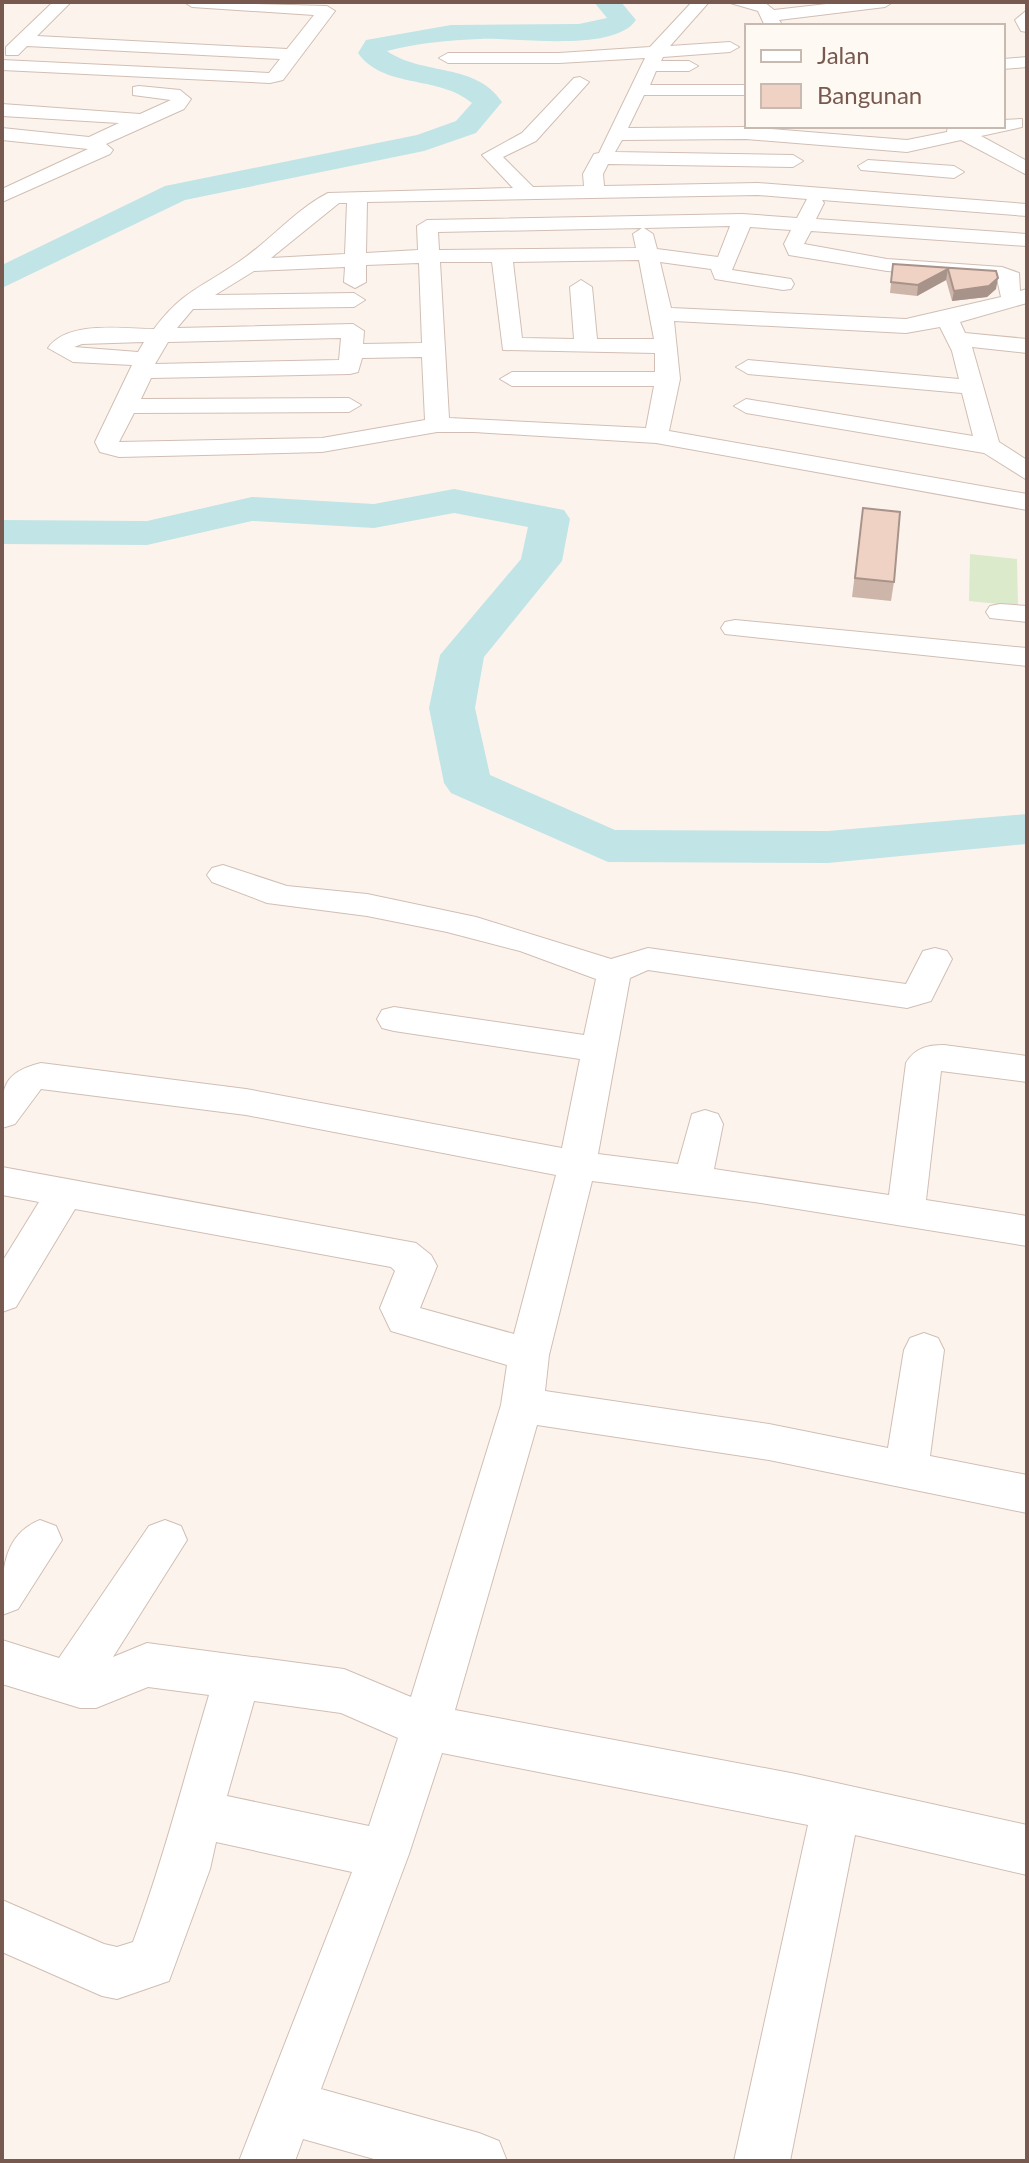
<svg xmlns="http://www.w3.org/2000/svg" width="1029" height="2163" font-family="Lato,sans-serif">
	<rect width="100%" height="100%" fill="#fcf4ec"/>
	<polygon fill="#daeaca" points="970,554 1017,559 1018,606 969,601"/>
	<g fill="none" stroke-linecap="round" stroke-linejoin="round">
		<g fill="#c1e4e6" fill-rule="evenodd">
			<path d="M594,2H621L636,20C614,53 516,37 480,39C449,40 417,43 387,51C423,76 475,62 502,102L476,133L424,151L185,200L2,288V265L165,186L417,135L456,121L472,103C439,75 383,89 358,53L366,40L451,25L579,24L607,18Z"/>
			<polygon points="454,489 564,510 570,519 562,561 484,657 475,708 490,775 615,830 828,831 1027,814 1027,844 828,863 608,862 451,793 444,783 429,708 440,655 521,559 528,527 454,513 374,528 252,521 147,545 2,544 2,520 147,521 252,497 374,504"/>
		</g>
		<g stroke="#d1beb4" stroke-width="2">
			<g id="minor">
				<polygon points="53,2 71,2 37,36 287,49 314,15 192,7 184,2 327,6 335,11 283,80 270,83 2,70 2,60 269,73 280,59 27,46 18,55 6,55 6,47"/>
				<path d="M692,2H709L670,46L730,42L739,47L730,52L663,57L661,61H689L698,66L689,71H656L650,85H747V95H644L628,128L746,127L907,140L947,132L948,126H1003V120L1022,119V127L981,136L1027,161V175L961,140L907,152L746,139L622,140L615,152L793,155L803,161L793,167L608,164L603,174L604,186L758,183L1027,204V216L822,200L824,203L816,219L1027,234V246L811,231L804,244L887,259L1002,267L1019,273L1020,291L1027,289V303L960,322L965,333L1027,339V353L972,347L999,442L1027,460V480L984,453L746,413L734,406L746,399L973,436L962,393L748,374L736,367L748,360L959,379L952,351L940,327L906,333L674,321L680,379L669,431L1027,494V510L656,443L474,432H437L322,452L119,457L100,452L95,442L132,365L73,362L48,348C68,320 123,329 154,329C183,290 203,287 240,261C271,240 295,210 328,193L513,188L482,155L522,133L574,78L580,77L589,82L536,141L503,157L533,187L584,186L583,174L594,154L599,153L645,58L559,63H448L439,58L448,53H559L650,47ZM758,195L807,199L797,218L742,214L427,220L417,226L418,250L366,253L367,202ZM339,203H347L345,254L271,258ZM730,226L718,257L657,249L653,234L644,228ZM750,227L791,230L784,244L789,255L887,271L997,279L1001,297L906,319L671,308L660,262L711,269L715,279L783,290L791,289L794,284L791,279L732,270ZM642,228L633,234L636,248L439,250L438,232ZM440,262H492L503,350L655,353V372H512L500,379L512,386H654L646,428L449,418ZM513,262L639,260L654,339H597L592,287L581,280L570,287L574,339L522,338ZM419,263L422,343L363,344L364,331L353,324L177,328L193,309L354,307L365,300L354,293L215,295L254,271L345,267L344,282L355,288L366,282V265ZM341,338L339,360L155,364L168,342ZM144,342L138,352L74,347L82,344ZM422,357L425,420L322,438L119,442L134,413L349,412L361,405L349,398L141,399L151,378L350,374L358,372L362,358Z"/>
				<polygon points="727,2 764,2 774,10 844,2 893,2 885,7 779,20 783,26 765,26 758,11"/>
				<polygon points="1027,10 1027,32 1021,31 1015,20"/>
				<polygon points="1027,57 1027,67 1003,69 1003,59"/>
				<polygon points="139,86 180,90 191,99 184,109 106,144 113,150 110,154 2,202 2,189 88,149 2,140 2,128 89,137 119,123 2,116 2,104 140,114 171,100 133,95 133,87"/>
				<polygon points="868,160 954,166 964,172 954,178 861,170 858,166"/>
				<polygon points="1000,604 1027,606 1027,622 990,618 986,612 990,606"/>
				<polygon points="735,620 1027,648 1027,666 725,634 721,628 725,622"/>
				<path d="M223,865L287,886L367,894L476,917L611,959L648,948L906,984L923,951L935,948L947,951L952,959L931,1001L907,1008L648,970L630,978L598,1154L678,1164L692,1114L705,1110L718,1114L723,1124L714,1169L889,1195L906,1063C915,1048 927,1045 944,1045L1027,1056V1082L941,1071L926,1200L1027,1216V1246L754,1202L592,1181L549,1355L545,1391L769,1424L888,1448L904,1350L910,1338L924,1333L938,1338L944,1350L930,1456L1027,1475V1513L769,1460L537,1425L455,1710L796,1774L1027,1825V1875L855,1835L790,2161H734L808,1825L442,1753L409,1854L321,2089L479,2133L499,2141L507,2161H381L303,2139L295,2161H239L352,1872L216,1842L210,1869L169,1981L117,1999L102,1996L2,1952V1900L104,1944L117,1947L133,1942C163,1861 184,1778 209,1695L148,1687L96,1708H80L2,1684V1640L59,1658L149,1526L165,1520L181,1526L187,1540L113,1657L147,1643L344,1669L411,1697L501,1405L507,1365L391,1331L380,1308L395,1271L391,1267L75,1209L16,1307L2,1312V1262L39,1202L2,1195V1167L416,1243L431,1255L437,1266L420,1308L514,1334L556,1175L246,1115L41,1089L15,1124L2,1128C2,1089 0,1073 41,1063L246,1089L562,1148L580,1059L394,1031L382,1028L377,1019L382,1010L394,1007L584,1035L596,979L520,951L447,932L367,916L267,903L212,882L207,875L212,868ZM254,1701L341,1713L398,1738L369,1826L227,1796Z"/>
				<path d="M40,1520L56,1526L62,1540L18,1609L2,1615C2,1577 0,1536 40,1520Z"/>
			</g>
		</g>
		<use href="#minor" fill="#fff" fill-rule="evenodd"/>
	</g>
	<g fill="#ceb5a9">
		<polygon points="893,264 996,271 996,289 987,297 952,301 946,280 917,296 890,293"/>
		<polygon points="863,508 894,582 891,601 852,597"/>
	</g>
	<g fill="#a8938a">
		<polygon points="948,269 946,280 917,296 918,285"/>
		<polygon points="998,278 996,289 987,297 952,301 954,291"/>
	</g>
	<g fill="#f0d2c5" stroke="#a8938a" stroke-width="2">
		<polygon points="893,264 996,271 998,278 989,286 954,291 948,269 918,285 891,282"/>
		<polygon points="863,508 900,512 894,582 855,578"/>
	</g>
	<rect width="1029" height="2163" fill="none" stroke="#77594f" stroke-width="8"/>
	<rect x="745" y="24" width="260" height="104" fill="#fef9f3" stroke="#c8b9b1" stroke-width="2"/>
	<rect x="761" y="50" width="40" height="12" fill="#ffffff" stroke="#c8b9b1" stroke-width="2"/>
	<text x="817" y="64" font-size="24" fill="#77594f">Jalan</text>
	<rect x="761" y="84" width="40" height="24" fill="#f0d2c5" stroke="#c8b9b1" stroke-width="2"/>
	<text x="817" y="104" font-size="24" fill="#77594f">Bangunan</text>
</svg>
